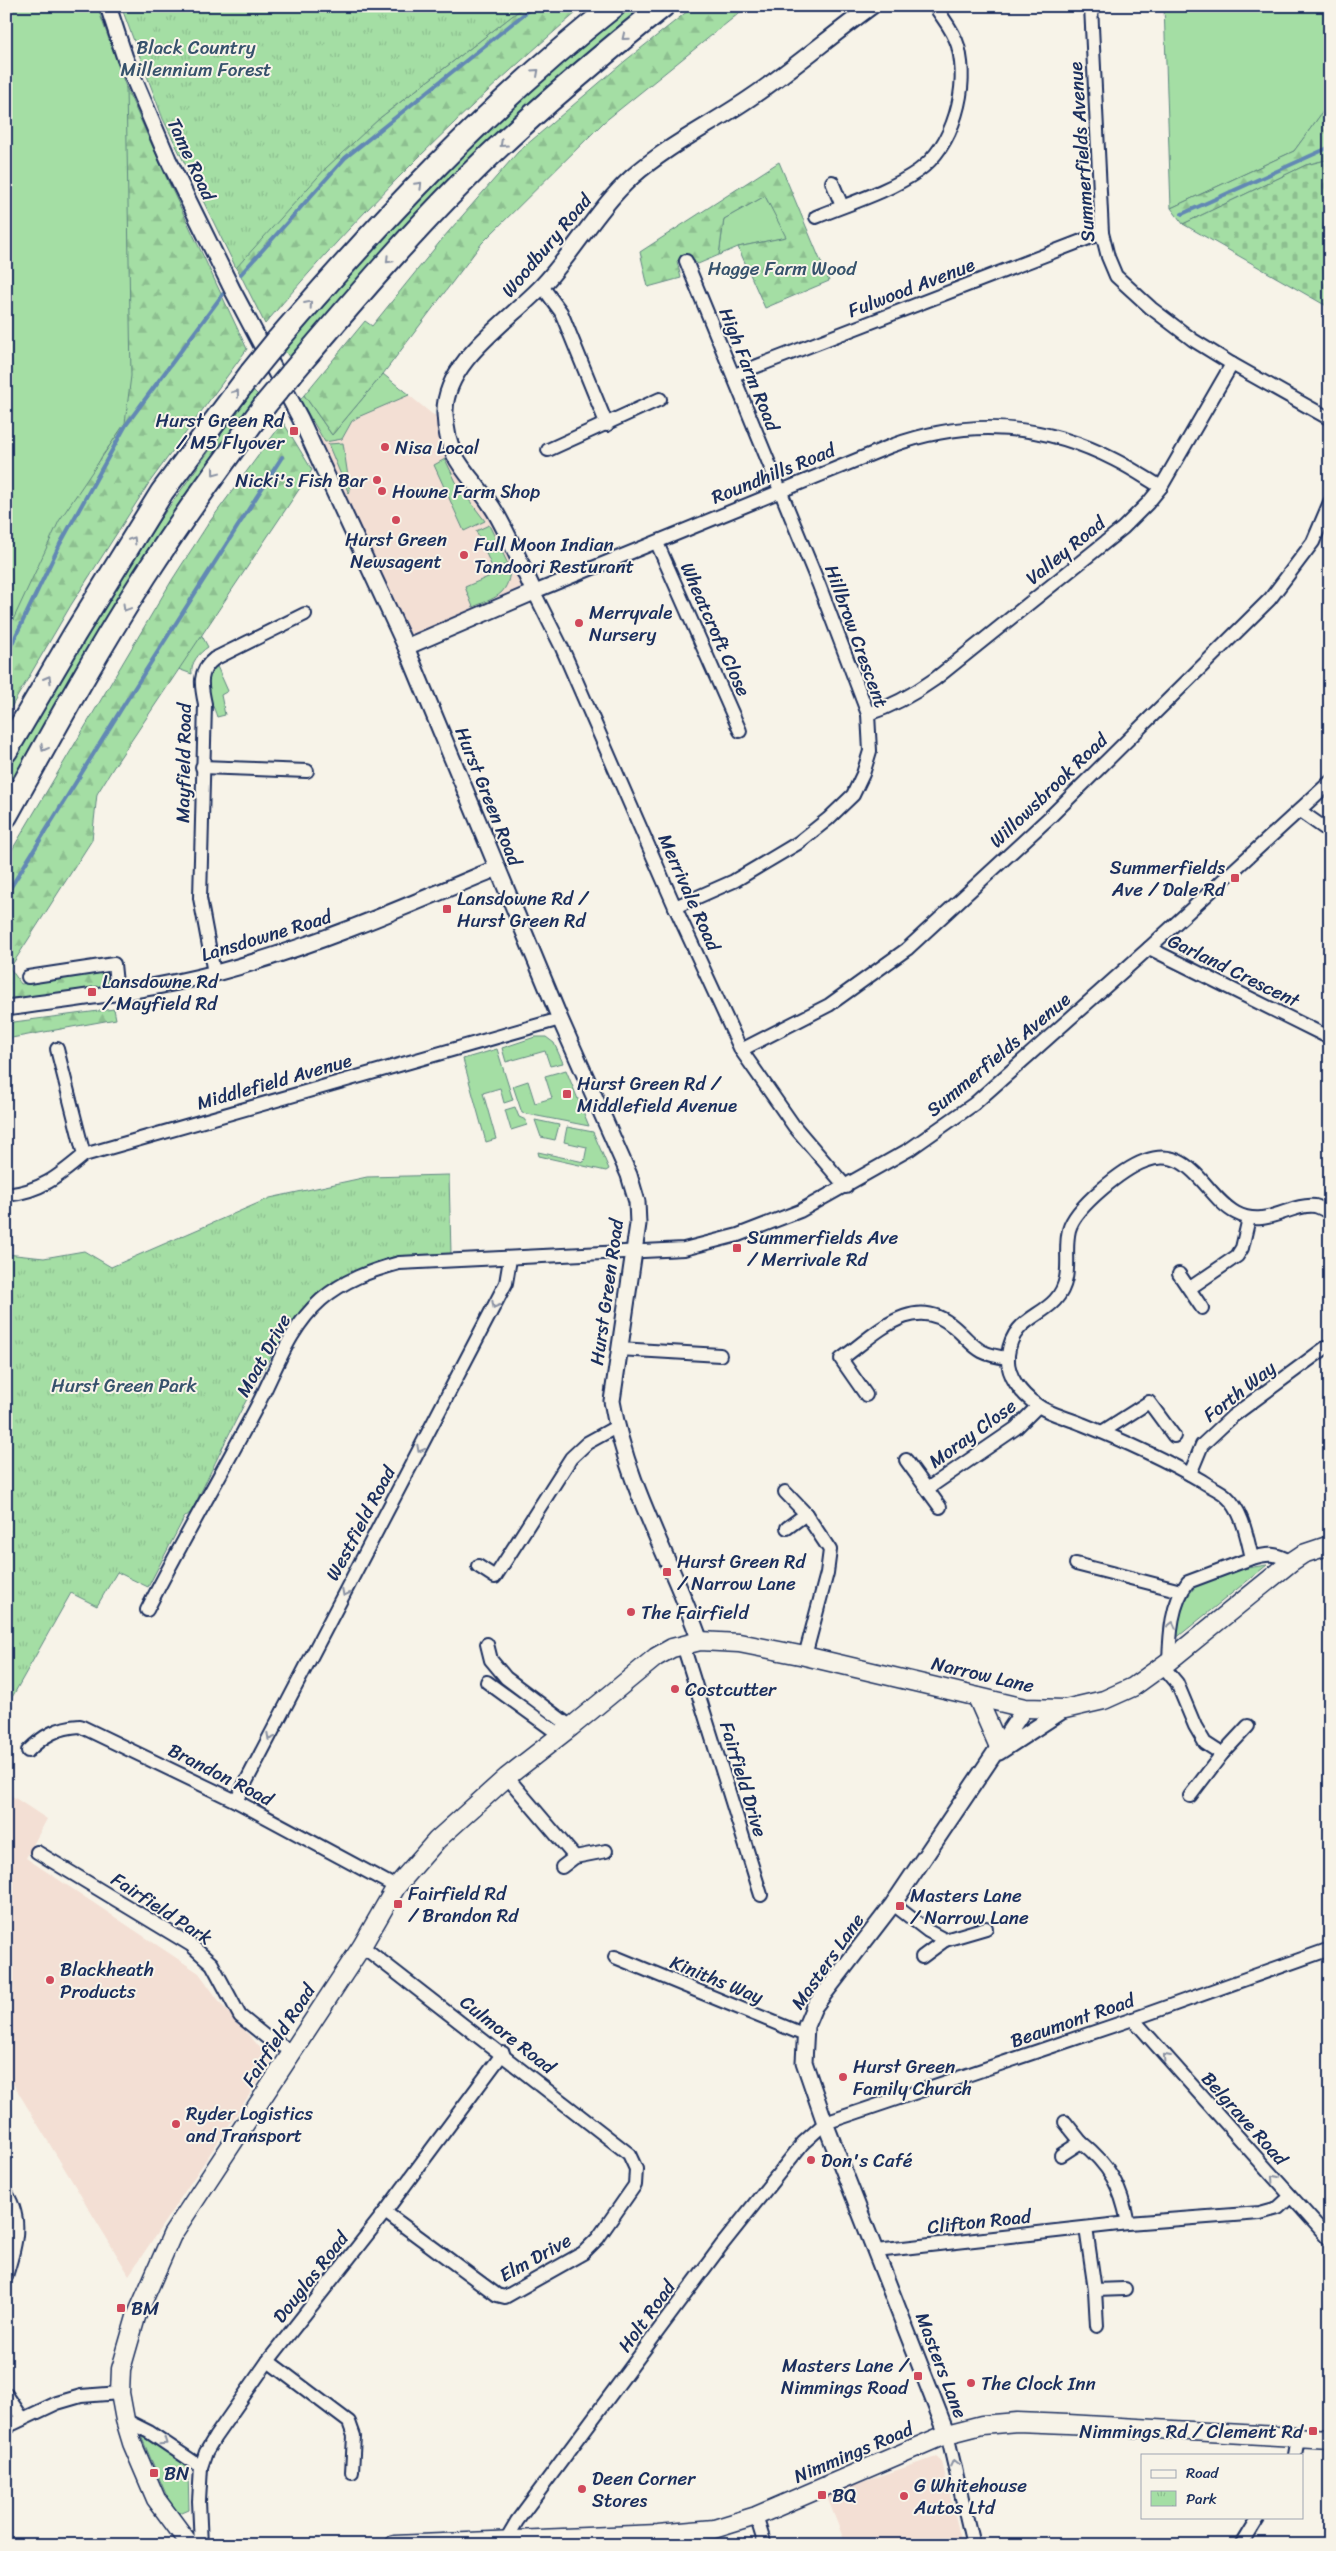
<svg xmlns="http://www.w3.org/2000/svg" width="1336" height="2551" font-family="Sriracha,sans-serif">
	<defs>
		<pattern id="forest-firs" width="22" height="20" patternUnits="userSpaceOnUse" patternTransform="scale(1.25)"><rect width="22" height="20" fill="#a4dea4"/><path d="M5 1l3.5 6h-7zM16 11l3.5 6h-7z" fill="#8dbf90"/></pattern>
		<pattern id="cemetery-stones" width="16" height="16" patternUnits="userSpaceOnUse" patternTransform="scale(1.25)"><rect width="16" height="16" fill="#a4dea4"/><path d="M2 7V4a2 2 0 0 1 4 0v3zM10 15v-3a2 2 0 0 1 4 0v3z" fill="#8dbf90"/></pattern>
		<pattern id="park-tufts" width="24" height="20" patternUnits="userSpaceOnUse" patternTransform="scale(1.25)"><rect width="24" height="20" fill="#a4dea4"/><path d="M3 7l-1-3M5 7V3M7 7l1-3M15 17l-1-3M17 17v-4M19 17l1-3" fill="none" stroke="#8dbf90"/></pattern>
	</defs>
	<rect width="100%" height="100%" fill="#f7f3e8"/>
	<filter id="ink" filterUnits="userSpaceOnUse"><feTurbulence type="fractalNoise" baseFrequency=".02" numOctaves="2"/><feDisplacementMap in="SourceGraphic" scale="10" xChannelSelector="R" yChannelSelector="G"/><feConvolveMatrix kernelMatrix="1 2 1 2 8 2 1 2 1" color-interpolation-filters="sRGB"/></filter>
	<g filter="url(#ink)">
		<g fill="#f3dfd4">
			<polygon points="366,365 383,374 432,414 446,420 448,436 534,592 406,647 300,418"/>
			<polygon points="6,1792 47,1819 26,1858 199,1973 222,2005 272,2061 129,2275 6,2072"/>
			<polygon points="936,2457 942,2462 962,2544 846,2545 827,2497 853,2485"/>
		</g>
		<g fill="#a4dea4" stroke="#608681">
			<polygon points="6,6 97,6 126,87 179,205 153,386 102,456 6,635"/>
			<path d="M631,6H644C514,111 395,228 290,358L284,350C353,270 424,191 502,118C543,79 587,42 631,6Z"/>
			<polygon points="1164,6 1330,6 1330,102 1294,151 1171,208"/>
			<polygon points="765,196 787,237 738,247 719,255 724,219"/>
			<polygon points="383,374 409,395 358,417 352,421 342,439 325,442 300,400 304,395 332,435"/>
			<polygon points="253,390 259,396 124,591 13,779 6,775 37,719 127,569 161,518"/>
			<polygon points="343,443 350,490 349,494 328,444"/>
			<polygon points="445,459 457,484 485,521 464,531 434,465"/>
			<polygon points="489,525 508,564 493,569 476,531"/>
			<path d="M510,570C508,596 494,598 473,607L465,587L495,574Z"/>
			<path d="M201,634L208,647C199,653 190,663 192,674L178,669Z"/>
			<path d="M216,664L228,691L221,695L225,715L217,717C211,699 199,679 216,664Z"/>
			<polygon points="535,1037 546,1037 554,1043 563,1063 550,1066 545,1051 506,1062 502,1048"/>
			<polygon points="497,1049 513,1100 504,1103 500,1088 483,1093 496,1139 486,1142 463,1059"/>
			<polygon points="566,1070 589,1126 522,1113 513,1086 528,1081 535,1103 552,1098 545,1076"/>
			<polygon points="515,1107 519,1117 526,1120 527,1125 511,1130 505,1110"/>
			<polygon points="535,1120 559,1125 555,1140 541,1137"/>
			<polygon points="567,1127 593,1132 609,1169 606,1171 539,1156 538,1152 584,1162 587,1147 564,1142"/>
			<path d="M1267,1565L1175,1639C1179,1621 1182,1602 1194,1588C1207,1573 1248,1568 1267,1565Z"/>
			<polygon points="141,2436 146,2436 186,2464 188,2471 189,2509 175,2515"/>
		</g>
		<g fill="url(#forest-firs)" stroke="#608681">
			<path d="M525,6H584C469,104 362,208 265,324L229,252L381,117Z"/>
			<polygon points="694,6 748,6 604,122 482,243 383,374 332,435 304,395 365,321 372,326 443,238 518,152 625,61"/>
			<polygon points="126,87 167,179 247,349 149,483 71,605 6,716 6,635 59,521 125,423 131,376"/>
			<polygon points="1330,102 1330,159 1306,165 1183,224 1171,208 1294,151"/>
			<polygon points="779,162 829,281 765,308 738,247 786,237 765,196 724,219 719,255 698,264 684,255 677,261 681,278 648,287 640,252"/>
			<polygon points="283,422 312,470 115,765 97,794 92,840 10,968 21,984 107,972 110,978 110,988 6,999 6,860 172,580 208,524"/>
			<polygon points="114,1009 116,1019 6,1039 6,1023"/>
		</g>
		<polygon fill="url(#cemetery-stones)" stroke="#608681" points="1330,159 1330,308 1183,224 1306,165"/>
		<g fill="url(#park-tufts)" stroke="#608681">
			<polygon points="121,6 525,6 381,117 326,168 236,268 163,119"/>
			<path d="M449,1175L451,1254C419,1258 359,1265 333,1283C275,1323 224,1448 191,1512L184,1518L148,1587L117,1572L97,1606L71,1593L6,1708V1254L44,1258L84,1251L111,1267L270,1198L367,1177Z"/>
		</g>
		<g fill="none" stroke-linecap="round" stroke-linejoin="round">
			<g stroke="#6288b4" stroke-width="4">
				<polyline points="1182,214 1330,147"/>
				<polyline points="241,274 345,158 534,6"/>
				<polyline points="6,656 60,544 126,425 223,294"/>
				<polyline points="6,895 125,703 282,457"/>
			</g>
			<g stroke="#1b2f5e" stroke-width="16">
				<g id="minor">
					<polyline points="1091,6 1102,233 1108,257 1116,276 1151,308 1193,340 1232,364 1330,419"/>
					<polyline points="832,182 842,206"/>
					<path d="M816,217C850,203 888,192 918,171C954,145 969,88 958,46C954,31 943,19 935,6"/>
					<polyline points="542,286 561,312 607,425"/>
					<polyline points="734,375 1102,233"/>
					<polyline points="548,450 660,399"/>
					<polyline points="657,543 740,731"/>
					<path d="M868,714C893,706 914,694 935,679L1123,528L1148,503L1161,487L1232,364"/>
					<polyline points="202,767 307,771"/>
					<polyline points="1300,811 1330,832"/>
					<polyline points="675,907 734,881 798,843 828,819 853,795 863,774 870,751 868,714 819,585 686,261"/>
					<polyline points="1149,948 1330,1038"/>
					<path d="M214,973L200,898L205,704C201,686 198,671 214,659L305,614"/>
					<polyline points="28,977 114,964 117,993"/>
					<polyline points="57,1049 84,1155"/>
					<polyline points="741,1050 829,1005 907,949 1052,815 1270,599 1313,542 1330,502"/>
					<path d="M846,1187L794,1126L741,1050L675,907L562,648L534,592L891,446C967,418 1043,423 1115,460C1131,468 1146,478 1161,487"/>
					<path d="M6,1195C40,1192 59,1176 84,1155L560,1019"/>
					<polyline points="1179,1274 1202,1308"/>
					<polyline points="1190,1288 1237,1256 1242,1248 1249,1218"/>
					<polyline points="619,1349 720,1355"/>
					<path d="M866,1395L841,1359C874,1336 913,1291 954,1327C976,1346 975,1354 1008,1358"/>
					<polyline points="1102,1432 1149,1402 1174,1436"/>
					<polyline points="906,1460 940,1507"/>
					<polyline points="1190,1474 1202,1445 1233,1416 1325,1348"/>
					<polyline points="927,1489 1016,1428 1038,1406"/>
					<polyline points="785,1492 806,1514 830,1550 827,1573 805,1656"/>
					<polyline points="787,1528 806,1514"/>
					<path d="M1291,1562C1276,1553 1268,1553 1252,1558C1247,1538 1243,1511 1226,1496C1220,1490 1209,1486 1202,1481C1164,1459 1122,1440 1082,1424C1068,1418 1049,1414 1037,1405C1021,1394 1006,1375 1008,1355C1013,1310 1058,1319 1066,1278C1069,1263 1065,1246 1069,1230C1075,1207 1123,1169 1145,1161C1191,1143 1205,1197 1236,1213C1266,1229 1290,1203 1315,1206C1320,1207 1326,1211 1330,1213"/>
					<polyline points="1076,1564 1181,1591"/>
					<polyline points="478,1566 495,1577 571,1458 587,1443 616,1427"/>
					<path d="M147,1610C182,1541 221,1475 257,1406C276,1370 289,1328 321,1300C344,1280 370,1271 399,1263L684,1249L738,1235L800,1211L910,1149L974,1104L1149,948L1330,782"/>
					<polyline points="487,1644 491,1660 506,1678 571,1727"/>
					<polyline points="683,1645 761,1895"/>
					<path d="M1169,1661C1170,1634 1171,1604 1188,1582L1252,1558"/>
					<polyline points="1162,1665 1177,1683 1195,1726 1205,1743 1222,1754"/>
					<polyline points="487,1682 560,1735"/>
					<path d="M28,1751C43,1736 58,1727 80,1726L236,1801L396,1887"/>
					<polyline points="507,1777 575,1857"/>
					<polyline points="1190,1796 1222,1754 1248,1726"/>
					<polyline points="236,1801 506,1283 510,1259"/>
					<polyline points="37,1852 191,1945 212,1964 240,2016 266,2037 293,2052"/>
					<polyline points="562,1867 575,1857 606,1851"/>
					<polyline points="893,1904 928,1931 945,1940 986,1928"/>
					<polyline points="362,1946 629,2154 636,2169 635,2185 598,2238 583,2253 505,2297 497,2295 385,2212"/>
					<polyline points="615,1957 805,2035"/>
					<polyline points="922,1957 945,1940"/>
					<polyline points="1133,2019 1330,2240"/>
					<path d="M1081,2142C1110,2165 1121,2187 1128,2223"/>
					<polyline points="1061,2155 1081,2142 1065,2122"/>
					<path d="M6,2193C24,2221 15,2247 6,2276"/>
					<polyline points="1086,2228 1095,2290 1097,2326"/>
					<polyline points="876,2251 1128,2223 1260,2213 1278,2208 1290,2197"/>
					<polyline points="1095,2290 1125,2289"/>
					<polyline points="268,2361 349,2422 354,2436 352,2472"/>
					<polyline points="6,2394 23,2419"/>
					<polyline points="125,2420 149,2432 201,2467"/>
					<polyline points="6,2427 57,2403 81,2396 120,2393"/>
					<polyline points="947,2434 973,2545"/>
					<polyline points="1295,2455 1298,2438"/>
					<polyline points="756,2516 765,2545"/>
					<polyline points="507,2538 517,2521 721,2246 803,2143 825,2123 1133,2019 1330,1949"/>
					<polyline points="201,2545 199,2501 201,2467 206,2452 215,2437 268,2361 385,2212 503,2053"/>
					<polyline points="1242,2545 1259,2517"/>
				</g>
			</g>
			<g stroke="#1b2f5e" stroke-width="19">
				<g id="tertiary">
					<path d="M108,6L125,58L168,159L233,291L300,418L406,647L560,1019L629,1175L637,1202L638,1224L612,1401C626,1485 672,1561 700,1641"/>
					<path d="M406,647L534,592C522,566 511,540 497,515C475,476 447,466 445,414C443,362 509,321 542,286C574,252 597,209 632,177C669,144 713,124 753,96C794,68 832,35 872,6"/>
					<path d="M6,1008C77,998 147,991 216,973C313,947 405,907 497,868"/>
					<polyline points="999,1752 1065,1709"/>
					<polyline points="947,2434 825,2123 804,2062 806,2026 814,2007 893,1904 1025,1708"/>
				</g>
			</g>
			<g stroke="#1b2f5e" stroke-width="21">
				<g id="secondary">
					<polyline points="977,1697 999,1747"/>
					<polyline points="190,2545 156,2499 132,2443 125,2420 120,2393 121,2369 136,2317 172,2235 362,1946 396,1887 437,1840 507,1777 571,1727 656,1657 672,1648 700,1641 739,1643 805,1656 1025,1708 1065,1709 1104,1700 1133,1687 1169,1661 1291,1562 1303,1554 1330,1545"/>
					<polyline points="394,2545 658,2534 714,2529 756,2516 947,2434 982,2425 1017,2422 1068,2424 1330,2439"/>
				</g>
			</g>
			<g stroke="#1b2f5e" stroke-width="26">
				<g id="motorway">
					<path d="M277,341C380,221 489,104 614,6"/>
					<path d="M291,374C355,299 419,223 490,155C545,103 603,54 663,6"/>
					<polyline points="6,751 74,635 162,492 251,373"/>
					<path d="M6,816C51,735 95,654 145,576C183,517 224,461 265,405"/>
				</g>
			</g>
			<use href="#minor" stroke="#f7f3e8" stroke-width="12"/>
			<use href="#tertiary" stroke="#f7f3e8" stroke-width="15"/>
			<use href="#secondary" stroke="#f7f3e8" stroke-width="18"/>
			<use href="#motorway" stroke="#f7f3e8" stroke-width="22"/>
			<g stroke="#1b2f5e" stroke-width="26" stroke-linecap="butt">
				<g id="motorway-bridge">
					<polyline points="251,373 277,341"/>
					<polyline points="265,405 291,374"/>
				</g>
			</g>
			<use href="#motorway-bridge" stroke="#f7f3e8" stroke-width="22"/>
		</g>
		<defs><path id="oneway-chevron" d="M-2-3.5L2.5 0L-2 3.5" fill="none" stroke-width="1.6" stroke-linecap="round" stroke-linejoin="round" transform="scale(1.25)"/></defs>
		<g stroke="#8991a3">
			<use href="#oneway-chevron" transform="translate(625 37) rotate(141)"/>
			<use href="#oneway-chevron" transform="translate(536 72) rotate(-42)"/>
			<use href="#oneway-chevron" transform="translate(503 144) rotate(138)"/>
			<use href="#oneway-chevron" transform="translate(419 185) rotate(-46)"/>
			<use href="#oneway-chevron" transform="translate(389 260) rotate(134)"/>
			<use href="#oneway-chevron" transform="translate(309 304) rotate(-49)"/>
			<use href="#oneway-chevron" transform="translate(236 393) rotate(-53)"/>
			<use href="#oneway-chevron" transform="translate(215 472) rotate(127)"/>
			<use href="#oneway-chevron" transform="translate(133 540) rotate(-58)"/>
			<use href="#oneway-chevron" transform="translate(126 608) rotate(121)"/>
			<use href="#oneway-chevron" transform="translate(48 679) rotate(-60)"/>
			<use href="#oneway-chevron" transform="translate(44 748) rotate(119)"/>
			<use href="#oneway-chevron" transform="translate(495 1305) rotate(118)"/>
			<use href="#oneway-chevron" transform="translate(420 1449) rotate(118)"/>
			<use href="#oneway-chevron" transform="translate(345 1593) rotate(118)"/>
			<use href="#oneway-chevron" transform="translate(1172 1625) rotate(-76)"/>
			<use href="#oneway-chevron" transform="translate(270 1737) rotate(118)"/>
			<use href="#oneway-chevron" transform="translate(1166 2057) rotate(-132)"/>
			<use href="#oneway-chevron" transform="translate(1274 2178) rotate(-132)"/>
			<use href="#oneway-chevron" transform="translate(164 2442) rotate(35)"/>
			<use href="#oneway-chevron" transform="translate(954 2463) rotate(-103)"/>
		</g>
	</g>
	<g fill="#d1495b" stroke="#f7f3e8" stroke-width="2">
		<rect x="289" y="426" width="10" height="10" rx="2.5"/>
		<circle cx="385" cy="447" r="5"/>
		<circle cx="377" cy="480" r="5"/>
		<circle cx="382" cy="491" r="5"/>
		<circle cx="396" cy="520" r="5"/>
		<circle cx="464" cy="555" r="5"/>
		<circle cx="579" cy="623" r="5"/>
		<rect x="1230" y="873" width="10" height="10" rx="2.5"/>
		<rect x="442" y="904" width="10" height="10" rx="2.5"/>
		<rect x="87" y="987" width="10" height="10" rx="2.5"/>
		<rect x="562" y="1089" width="10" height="10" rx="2.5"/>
		<rect x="732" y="1243" width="10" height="10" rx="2.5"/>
		<rect x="662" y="1567" width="10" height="10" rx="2.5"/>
		<circle cx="631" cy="1612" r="5"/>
		<circle cx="675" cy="1689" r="5"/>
		<rect x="393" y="1899" width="10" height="10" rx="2.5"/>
		<rect x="895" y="1901" width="10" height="10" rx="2.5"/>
		<circle cx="50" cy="1980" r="5"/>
		<circle cx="843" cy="2077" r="5"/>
		<circle cx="176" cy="2124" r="5"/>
		<circle cx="811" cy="2160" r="5"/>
		<rect x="116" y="2303" width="10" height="10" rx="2.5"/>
		<rect x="913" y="2371" width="10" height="10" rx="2.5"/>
		<circle cx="971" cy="2383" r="5"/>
		<rect x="1308" y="2426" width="10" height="10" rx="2.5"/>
		<rect x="149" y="2468" width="10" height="10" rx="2.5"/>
		<circle cx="582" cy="2489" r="5"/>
		<rect x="817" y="2490" width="10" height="10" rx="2.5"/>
		<circle cx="904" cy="2496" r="5"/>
	</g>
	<g text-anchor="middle" stroke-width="4" stroke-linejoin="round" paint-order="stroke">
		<g font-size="19" fill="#36526c" stroke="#f7f3e8">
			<text x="196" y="54">Black Country<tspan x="196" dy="22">Millennium Forest</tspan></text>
			<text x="782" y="275">Hagge Farm Wood</text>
			<text x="124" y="1392">Hurst Green Park</text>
		</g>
		<g font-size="19" fill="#1b2f5e" stroke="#f7f3e8">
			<text transform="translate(1081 152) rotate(-94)" y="7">Summerfields Avenue</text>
			<text transform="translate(192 159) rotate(65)" y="7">Tame Road</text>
			<text transform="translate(546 245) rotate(-50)" y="7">Woodbury Road</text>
			<text transform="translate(911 287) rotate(-21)" y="7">Fulwood Avenue</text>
			<text transform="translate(750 369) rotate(68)" y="7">High Farm Road</text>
			<text transform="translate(773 473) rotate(-22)" y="7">Roundhills Road</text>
			<text transform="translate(1065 550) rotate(-39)" y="7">Valley Road</text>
			<text transform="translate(716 629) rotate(66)" y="7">Wheatcroft Close</text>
			<text transform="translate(857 636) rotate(70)" y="7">Hillbrow Crescent</text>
			<text transform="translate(183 763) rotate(-89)" y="7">Mayfield Road</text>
			<text transform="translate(1048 790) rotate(-44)" y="7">Willowsbrook Road</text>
			<text transform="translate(489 796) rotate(68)" y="7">Hurst Green Road</text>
			<text transform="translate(690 892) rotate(66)" y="7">Merrivale Road</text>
			<text transform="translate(266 935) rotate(-17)" y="7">Lansdowne Road</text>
			<text transform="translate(1234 970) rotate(26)" y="7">Garland Crescent</text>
			<text transform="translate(998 1054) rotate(-40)" y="7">Summerfields Avenue</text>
			<text transform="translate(274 1081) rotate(-16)" y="7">Middlefield Avenue</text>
			<text transform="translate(606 1292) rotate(-82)" y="7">Hurst Green Road</text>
			<text transform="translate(263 1355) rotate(-61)" y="7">Moat Drive</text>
			<text transform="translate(1239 1391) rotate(-38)" y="7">Forth Way</text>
			<text transform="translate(972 1433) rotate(-36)" y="7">Moray Close</text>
			<text transform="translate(360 1523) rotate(-62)" y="7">Westfield Road</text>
			<text transform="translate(983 1674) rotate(13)" y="7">Narrow Lane</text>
			<text transform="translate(221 1774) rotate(27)" y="7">Brandon Road</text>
			<text transform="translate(744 1779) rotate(73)" y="7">Fairfield Drive</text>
			<text transform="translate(162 1908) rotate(33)" y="7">Fairfield Park</text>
			<text transform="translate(827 1961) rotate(-55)" y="7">Masters Lane</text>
			<text transform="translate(717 1979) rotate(22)" y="7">Kiniths Way</text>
			<text transform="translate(1072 2020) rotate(-19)" y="7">Beaumont Road</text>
			<text transform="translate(508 2034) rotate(38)" y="7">Culmore Road</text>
			<text transform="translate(278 2035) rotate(-57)" y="7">Fairfield Road</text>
			<text transform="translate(1245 2118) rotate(48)" y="7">Belgrave Road</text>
			<text transform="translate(979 2221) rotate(-6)" y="7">Clifton Road</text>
			<text transform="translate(535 2257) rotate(-29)" y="7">Elm Drive</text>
			<text transform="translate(310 2277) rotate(-52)" y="7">Douglas Road</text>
			<text transform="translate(646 2316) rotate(-54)" y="7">Holt Road</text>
			<text transform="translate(942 2365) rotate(69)" y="7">Masters Lane</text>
			<text transform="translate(853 2452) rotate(-23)" y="7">Nimmings Road</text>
		</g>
		<g font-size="19" fill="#1b2f5e" stroke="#f7f3e8" text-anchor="start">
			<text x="284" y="427" text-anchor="end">Hurst Green Rd<tspan x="284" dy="22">/ M5 Flyover</tspan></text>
			<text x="395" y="454">Nisa Local</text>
			<text x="367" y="487" text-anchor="end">Nicki's Fish Bar</text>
			<text x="392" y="498">Howne Farm Shop</text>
			<text x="396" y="546" text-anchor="middle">Hurst Green<tspan x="396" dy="22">Newsagent</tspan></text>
			<text x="474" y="551">Full Moon Indian<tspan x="474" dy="22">Tandoori Resturant</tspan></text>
			<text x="589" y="619">Merryvale<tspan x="589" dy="22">Nursery</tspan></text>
			<text x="1225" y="874" text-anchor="end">Summerfields<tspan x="1225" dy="22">Ave / Dale Rd</tspan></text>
			<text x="457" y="905">Lansdowne Rd /<tspan x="457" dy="22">Hurst Green Rd</tspan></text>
			<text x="102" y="988">Lansdowne Rd<tspan x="102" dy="22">/ Mayfield Rd</tspan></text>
			<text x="577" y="1090">Hurst Green Rd /<tspan x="577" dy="22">Middlefield Avenue</tspan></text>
			<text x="747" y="1244">Summerfields Ave<tspan x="747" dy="22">/ Merrivale Rd</tspan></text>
			<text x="677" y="1568">Hurst Green Rd<tspan x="677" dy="22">/ Narrow Lane</tspan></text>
			<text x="641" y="1619">The Fairfield</text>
			<text x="685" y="1696">Costcutter</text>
			<text x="408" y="1900">Fairfield Rd<tspan x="408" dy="22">/ Brandon Rd</tspan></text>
			<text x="910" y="1902">Masters Lane<tspan x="910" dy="22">/ Narrow Lane</tspan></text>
			<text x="60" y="1976">Blackheath<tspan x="60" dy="22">Products</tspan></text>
			<text x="853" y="2073">Hurst Green<tspan x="853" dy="22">Family Church</tspan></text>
			<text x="186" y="2120">Ryder Logistics<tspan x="186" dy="22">and Transport</tspan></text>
			<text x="821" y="2167">Don's Café</text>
			<text x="131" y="2315">BM</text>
			<text x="908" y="2372" text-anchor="end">Masters Lane /<tspan x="908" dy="22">Nimmings Road</tspan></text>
			<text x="981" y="2390">The Clock Inn</text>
			<text x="1303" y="2438" text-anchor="end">Nimmings Rd / Clement Rd</text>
			<text x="164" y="2480">BN</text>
			<text x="592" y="2485">Deen Corner<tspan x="592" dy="22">Stores</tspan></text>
			<text x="914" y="2492">G Whitehouse<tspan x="914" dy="22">Autos Ltd</tspan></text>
			<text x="832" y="2502">BQ</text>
		</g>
	</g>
	<rect width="1336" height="2551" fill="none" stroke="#f7f3e8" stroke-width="25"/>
	<rect x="12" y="12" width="1311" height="2526" fill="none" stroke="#1b2f5e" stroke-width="2" filter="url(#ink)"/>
	<rect x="1141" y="2454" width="162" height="65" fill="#f7f3e8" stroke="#9fa5b1"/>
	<rect x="1151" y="2470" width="25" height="8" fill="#f7f3e8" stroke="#9fa5b1"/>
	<text x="1186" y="2478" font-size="15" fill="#1b2f5e">Road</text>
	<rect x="1151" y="2491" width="25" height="15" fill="url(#park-tufts)" stroke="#9fa5b1"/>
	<text x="1186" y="2504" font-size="15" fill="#1b2f5e">Park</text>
</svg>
